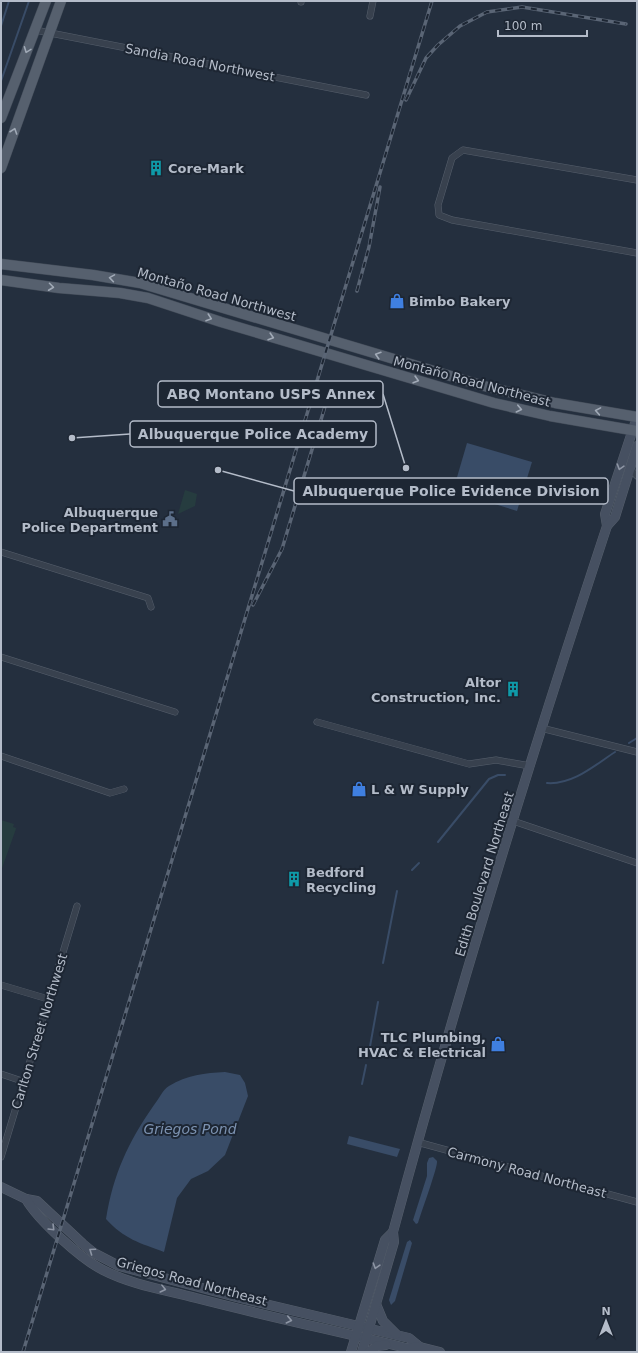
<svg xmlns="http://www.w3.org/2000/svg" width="638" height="1353" font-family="'DejaVu Sans',sans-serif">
	<rect width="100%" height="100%" fill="#242f3e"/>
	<g fill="#263c3f">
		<polygon points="185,490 197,494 195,506 178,514"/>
		<polygon points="1,820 14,824 13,827 16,828 17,826 1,871"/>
	</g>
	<g fill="#394c67">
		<polygon points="467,443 532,462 517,511 453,491"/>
		<path d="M225,1072L240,1075L245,1083L248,1096L225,1155L208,1171L191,1179L177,1198L164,1252C140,1243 124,1239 106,1219C113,1175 128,1142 154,1105C159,1099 163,1089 169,1086C187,1075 205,1073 225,1072Z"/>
		<polygon points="349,1136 400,1149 397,1157 347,1144"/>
		<path d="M433,1157L437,1161C438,1167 421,1212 418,1223L416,1224L413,1220L427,1176V1163L429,1158Z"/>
		<polygon points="410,1240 412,1243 395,1301 391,1305 389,1300 407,1242"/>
	</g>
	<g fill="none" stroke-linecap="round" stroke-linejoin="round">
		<g stroke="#394c67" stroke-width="2">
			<polyline points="1,26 9,1"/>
			<polyline points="1,81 29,1"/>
			<polyline points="629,743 637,738"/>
			<path d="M547,783C573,785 595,765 615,752"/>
			<polyline points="438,842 489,779 498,775 505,775"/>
			<polyline points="412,870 419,863"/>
			<polyline points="383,963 397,891"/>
			<polyline points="369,1052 378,1002"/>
			<polyline points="362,1084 366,1065"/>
		</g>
		<g stroke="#565f6c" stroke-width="7">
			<g id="street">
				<polyline points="301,2 301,1"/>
				<polyline points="370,16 373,1"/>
				<polyline points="35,30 366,95"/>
				<polyline points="637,180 463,150 452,158 438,205 439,215 452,220 637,253"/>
				<polyline points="630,469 637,476"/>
				<polyline points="1,552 148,598 151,607"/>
				<polyline points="1,657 175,712"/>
				<polyline points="317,722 469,764 496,760 530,766"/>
				<polyline points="541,728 637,752"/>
				<polyline points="1,756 110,793 124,789"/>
				<polyline points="513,821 637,863"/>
				<polyline points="1,985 48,999"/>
				<polyline points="1,1074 25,1082"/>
				<polyline points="417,1142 637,1202"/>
				<polyline points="1,1157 77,906"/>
			</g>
		</g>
		<g stroke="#565f6c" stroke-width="10">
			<g id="secondary">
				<polyline points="607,526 605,514 637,417"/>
				<polyline points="1,1187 26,1199 37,1201 83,1244 94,1253 119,1266 236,1297 409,1338 420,1347"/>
				<path d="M26,1199C38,1220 81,1259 103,1270C132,1285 166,1290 196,1298C266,1316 336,1331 406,1348L420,1347L440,1352"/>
				<polyline points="376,1304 383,1321 396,1334"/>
				<polyline points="351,1352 385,1240 393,1232"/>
				<path d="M362,1352L394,1242L393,1232C457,995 530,759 607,526L615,517L637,446"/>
				<polyline points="369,1352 377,1346 386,1345"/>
			</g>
		</g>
		<g stroke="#414a57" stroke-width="11">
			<g id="primary">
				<polyline points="1,118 46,1"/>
				<polyline points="1,168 61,1"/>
				<polyline points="1,264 93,275 140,283 484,386 555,403 637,417"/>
				<polyline points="1,280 59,288 120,293 148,298 221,322 494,403 550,416 637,431"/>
			</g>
		</g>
		<use href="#street" stroke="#38414e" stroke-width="6"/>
		<use href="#secondary" stroke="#465061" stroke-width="9"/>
		<use href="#primary" stroke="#56606e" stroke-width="10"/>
		<g stroke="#5a6575" stroke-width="3.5">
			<g id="rail">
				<polyline points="406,100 426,58 438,45 460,26 487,12 522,7 626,24"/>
				<polyline points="357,291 369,247 380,187"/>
				<polyline points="253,605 282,549 330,390"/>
				<polyline points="23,1352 432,1"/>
			</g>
		</g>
		<use href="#rail" stroke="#1d2633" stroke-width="2" stroke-dasharray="6" stroke-linecap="butt"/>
	</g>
	<defs><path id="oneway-chevron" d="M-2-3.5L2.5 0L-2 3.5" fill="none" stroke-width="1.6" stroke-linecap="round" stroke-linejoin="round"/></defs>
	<g stroke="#a1aab7">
		<use href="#oneway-chevron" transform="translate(27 50) rotate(111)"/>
		<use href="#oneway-chevron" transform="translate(14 131) rotate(-71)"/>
		<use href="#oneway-chevron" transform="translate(112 278) rotate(-171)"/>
		<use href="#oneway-chevron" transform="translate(51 287) rotate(7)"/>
		<use href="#oneway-chevron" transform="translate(209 318) rotate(19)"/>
		<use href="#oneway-chevron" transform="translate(271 337) rotate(17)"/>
		<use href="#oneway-chevron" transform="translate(378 355) rotate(-163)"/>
		<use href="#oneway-chevron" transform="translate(416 380) rotate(16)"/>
		<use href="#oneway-chevron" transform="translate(519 409) rotate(13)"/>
		<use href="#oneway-chevron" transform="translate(598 411) rotate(-170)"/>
	</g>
	<g stroke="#8e96a5">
		<use href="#oneway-chevron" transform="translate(620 467) rotate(107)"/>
		<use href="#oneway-chevron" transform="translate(52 1228) rotate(45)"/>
		<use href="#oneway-chevron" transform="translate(92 1251) rotate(-145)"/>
		<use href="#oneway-chevron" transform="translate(376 1266) rotate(107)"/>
		<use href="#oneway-chevron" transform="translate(163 1289) rotate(14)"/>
		<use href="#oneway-chevron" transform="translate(289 1320) rotate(13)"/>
	</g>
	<defs>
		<g id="building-bare" transform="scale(1.2)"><path d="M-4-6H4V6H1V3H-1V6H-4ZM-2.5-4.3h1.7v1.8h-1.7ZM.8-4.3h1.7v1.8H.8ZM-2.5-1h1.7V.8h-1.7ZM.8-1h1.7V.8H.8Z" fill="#0f9aa8" stroke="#1d2633" stroke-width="2.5" paint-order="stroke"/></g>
		<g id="shop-bare" transform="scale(1.2)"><path d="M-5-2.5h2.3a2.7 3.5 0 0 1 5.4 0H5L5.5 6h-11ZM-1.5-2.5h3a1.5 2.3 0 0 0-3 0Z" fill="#3f7fe0" stroke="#1d2633" stroke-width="2.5" paint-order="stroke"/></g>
		<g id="civic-bare" transform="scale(1.2)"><path d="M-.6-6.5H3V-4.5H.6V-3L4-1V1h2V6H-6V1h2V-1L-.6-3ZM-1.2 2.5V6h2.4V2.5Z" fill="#5c6f8a" stroke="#1d2633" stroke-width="2.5" paint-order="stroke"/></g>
	</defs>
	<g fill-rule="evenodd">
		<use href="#building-bare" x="156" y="168"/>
		<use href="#shop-bare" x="397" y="301"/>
		<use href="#civic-bare" x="170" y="519"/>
		<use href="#building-bare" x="513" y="689"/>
		<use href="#shop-bare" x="359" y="789"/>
		<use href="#building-bare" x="294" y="879"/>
		<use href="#shop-bare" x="498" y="1044"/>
	</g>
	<g text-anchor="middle" stroke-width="4" stroke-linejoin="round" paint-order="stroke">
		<g font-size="13" fill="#b4bcc9" stroke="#1d2633">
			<text transform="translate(200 62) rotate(11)" y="5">Sandia Road Northwest</text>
			<text transform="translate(217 294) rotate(16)" y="5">Montaño Road Northwest</text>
			<text transform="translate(472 381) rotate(15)" y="5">Montaño Road Northeast</text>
			<text transform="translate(484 874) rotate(-73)" y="5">Edith Boulevard Northeast</text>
			<text transform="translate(39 1031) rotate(-73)" y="5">Carlton Street Northwest</text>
			<text transform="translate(527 1172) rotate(15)" y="5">Carmony Road Northeast</text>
			<text transform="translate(192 1281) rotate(15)" y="5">Griegos Road Northeast</text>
		</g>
		<g font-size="13" font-weight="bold" fill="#b4bcc9" stroke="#1d2633" text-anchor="start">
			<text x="168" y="173">Core-Mark</text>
			<text x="409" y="306">Bimbo Bakery</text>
			<text x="158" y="517" text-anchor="end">Albuquerque<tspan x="158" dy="15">Police Department</tspan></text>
			<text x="501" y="687" text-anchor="end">Altor<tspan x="501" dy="15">Construction, Inc.</tspan></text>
			<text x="371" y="794">L &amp; W Supply</text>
			<text x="306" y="877">Bedford<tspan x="306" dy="15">Recycling</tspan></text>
			<text x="486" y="1042" text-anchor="end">TLC Plumbing,<tspan x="486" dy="15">HVAC &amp; Electrical</tspan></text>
		</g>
		<g font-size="14" font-style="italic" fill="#7c92b1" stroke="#1d2633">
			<text x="190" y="1134">Griegos Pond</text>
		</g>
	</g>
	<path fill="none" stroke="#b4bcc9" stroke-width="1.5" d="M406 468L383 394M72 438L130 434M218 470L294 491"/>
	<g fill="#b4bcc9" stroke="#1d2633" stroke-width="1.5">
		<circle cx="406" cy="468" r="4"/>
		<circle cx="72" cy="438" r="4"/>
		<circle cx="218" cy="470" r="4"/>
	</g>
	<g fill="#1d2633" stroke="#b4bcc9" stroke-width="1.5">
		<rect x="158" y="381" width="225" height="26" rx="4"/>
		<rect x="130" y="421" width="246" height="26" rx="4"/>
		<rect x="294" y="478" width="314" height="26" rx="4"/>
	</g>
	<g font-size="14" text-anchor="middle" font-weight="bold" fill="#b4bcc9">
		<text x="271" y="399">ABQ Montano USPS Annex</text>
		<text x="253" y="439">Albuquerque Police Academy</text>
		<text x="451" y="496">Albuquerque Police Evidence Division</text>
	</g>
	<rect width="638" height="1353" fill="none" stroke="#b4bcc9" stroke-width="4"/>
	<g transform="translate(606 1321)" stroke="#1d2633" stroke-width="3" paint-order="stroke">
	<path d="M0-3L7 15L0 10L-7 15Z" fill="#b4bcc9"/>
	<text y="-6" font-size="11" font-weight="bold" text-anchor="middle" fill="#b4bcc9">N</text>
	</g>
	<path d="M498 30v6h89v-6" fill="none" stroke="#b4bcc9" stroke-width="2"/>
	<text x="504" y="30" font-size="12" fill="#b4bcc9" stroke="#1d2633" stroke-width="3" paint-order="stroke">100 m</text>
</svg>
